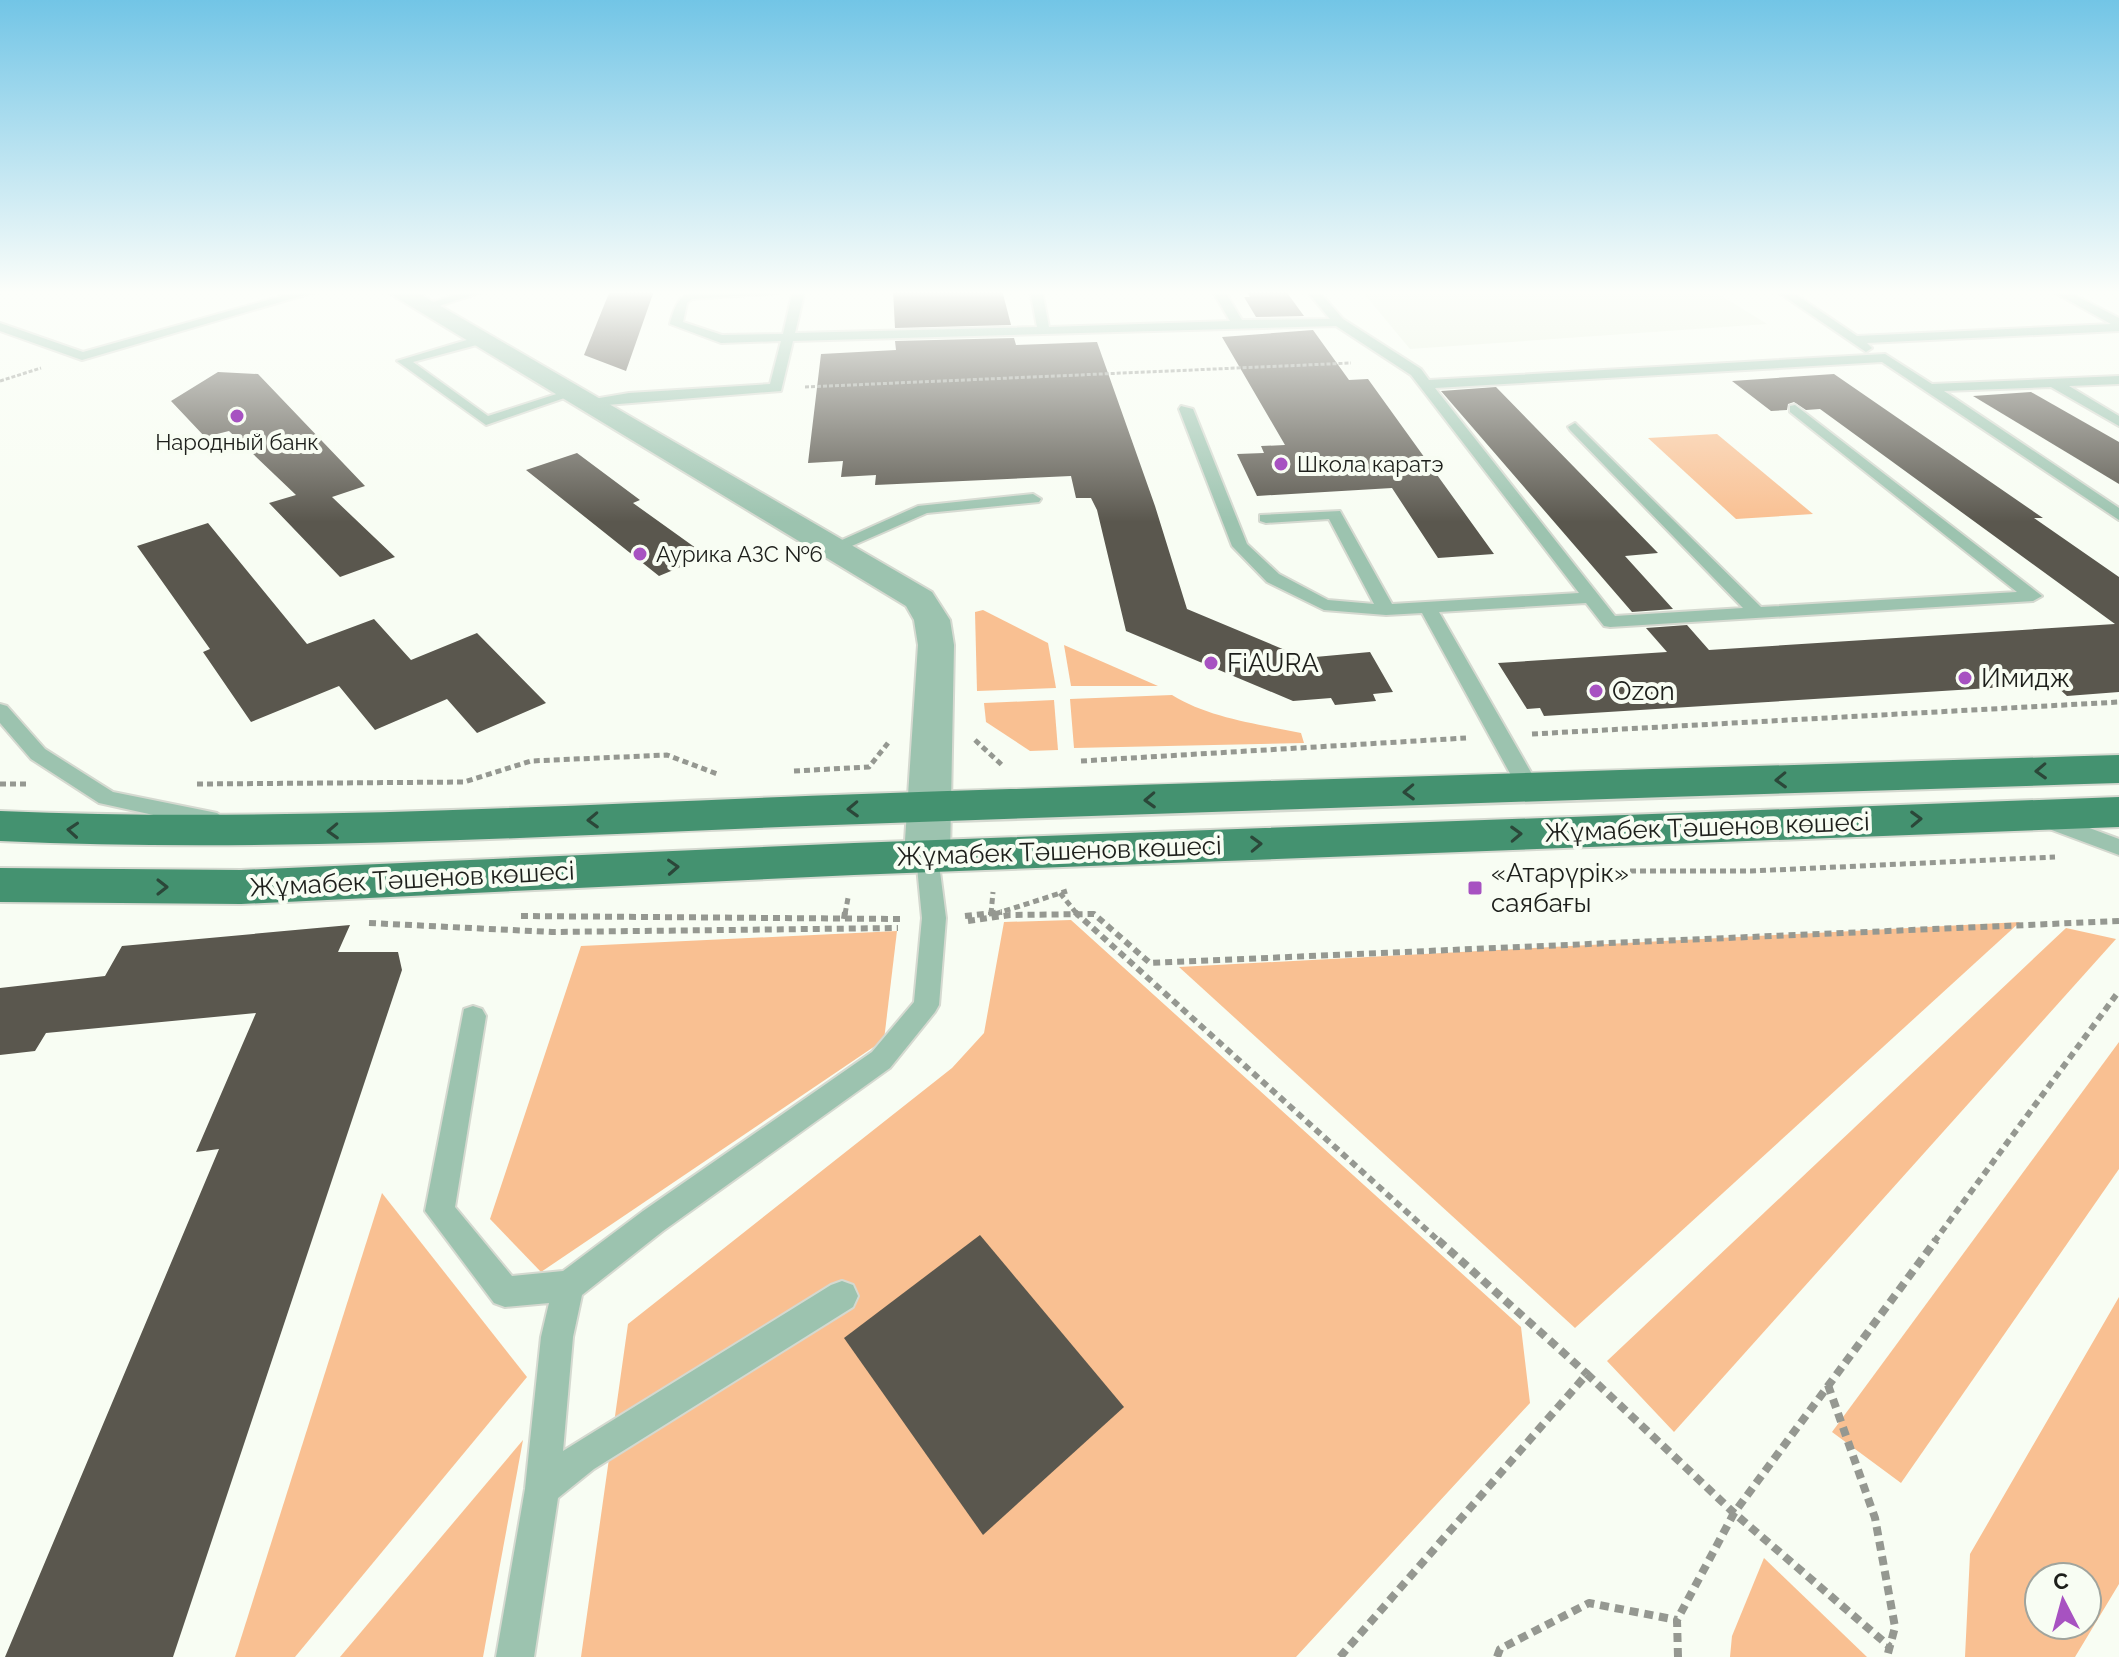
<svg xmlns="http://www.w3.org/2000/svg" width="2119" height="1657" font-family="Raleway,sans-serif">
	<rect width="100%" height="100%" fill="#f8fdf3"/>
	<polygon fill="#e9f1e0" points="1361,290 1712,290 1767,324 1410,349"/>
	<g fill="#f9c092" fill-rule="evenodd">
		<polygon points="1717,434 1813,514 1736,519 1648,438"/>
		<polygon points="983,610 1048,643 1056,688 977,691 975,612"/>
		<polygon points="1064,645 1158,686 1071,686"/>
		<path d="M1172,695C1209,718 1258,724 1301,733L1304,743L1074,748L1070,699Z"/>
		<polygon points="1054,700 1058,750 1030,751 986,722 984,703"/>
		<polygon points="1071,920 1521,1327 1530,1403 1296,1657 581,1657 628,1324 952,1068 984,1033 1004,922"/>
		<polygon points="2020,922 1575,1328 1179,967"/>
		<polygon points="2066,928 2116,939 1674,1432 1607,1361"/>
		<polygon points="897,931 884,1040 541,1272 490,1219 581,946"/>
		<polygon points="2119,1042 2119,1169 1901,1483 1832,1432"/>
		<polygon points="382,1193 527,1377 295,1657 235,1657"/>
		<path d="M2119,1297V1584L2075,1657H1965L1970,1554ZM2039,1577H2087V1625H2039Z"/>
		<polygon points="523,1440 483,1657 340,1657"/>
		<polygon points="1764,1558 1867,1657 1730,1657 1732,1636"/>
	</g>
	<g fill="#5a574e">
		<polygon points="893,290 1002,290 1011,325 895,328"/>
		<polygon points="1246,290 1285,290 1304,316 1256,317 1244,297 1250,297"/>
		<polygon points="654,291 626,371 584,355 609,293"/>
		<polygon points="1313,330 1349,380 1368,379 1494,554 1438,558 1392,488 1257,496 1237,454 1264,453 1261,446 1285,445 1222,337"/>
		<polygon points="1014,338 1016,345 1097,342 1155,506 1187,609 1304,658 1370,652 1393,692 1373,694 1376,701 1335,705 1331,698 1293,701 1126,631 1097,510 1091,498 1076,498 1071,476 875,485 876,475 841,477 843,461 808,463 821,354 896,350 895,341"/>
		<polygon points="218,372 258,374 365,486 332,497 395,557 340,577 269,503 296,495 229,431 205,437 171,401"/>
		<polygon points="1834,374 2043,518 2034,518 2119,577 2119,692 2067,696 2054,684 1544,716 1540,708 1527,709 1498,663 1667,652 1646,628 1687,625 1709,650 2115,624 1820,409 1806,410 1794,402 1788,404 1787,410 1771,411 1732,381"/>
		<polygon points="1496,387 1658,553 1625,556 1673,609 1632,612 1441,391"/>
		<polygon points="2031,392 2119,442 2119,484 1973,396"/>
		<polygon points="577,453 640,500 633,503 707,556 659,576 526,470"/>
		<polygon points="208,523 307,644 374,619 411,660 477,633 546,703 477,733 447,699 375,730 339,686 251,722 203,652 210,649 137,546"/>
		<polygon points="350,925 338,952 398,952 402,970 173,1657 5,1657 219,1149 196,1152 256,1013 46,1033 35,1051 0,1055 0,988 105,976 122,946"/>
		<polygon points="980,1235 1124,1407 983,1535 844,1338"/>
	</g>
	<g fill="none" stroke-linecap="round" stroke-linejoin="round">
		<g stroke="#d5d9d0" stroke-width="4">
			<g id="service">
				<polygon points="303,290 322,290 82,360 0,331 0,323 83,352"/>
				<polygon points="470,290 482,292 424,311 418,307"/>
				<path d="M727,290H785L779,293L692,299L687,303L683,322L722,335L783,334L793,290H805L795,333L1037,327L1030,290H1042L1049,327L1230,321L1212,290H1224L1242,320L1330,319L1306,290H1318L1343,319L1421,369L1429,380L1885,354L1932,384L2119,376V384L2069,386L2119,416V426L2051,387L1944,391L2119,508V520L1882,362L1435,388L1615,616L1743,608L1570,430L1568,427L1575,423L1761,607L2017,592L1790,412V406L1795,405L2042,596L2033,601L1610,627L1604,626L1586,603L1439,612L1540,788L1529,795L1518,788L1422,613L1386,615L1324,610L1267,582L1232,546L1179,409L1181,406L1193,409L1247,544L1279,574L1328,600L1374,604L1329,519L1266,523L1260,521V515L1340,511L1392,604L1579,593L1411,375L1336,326L793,341L781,391L582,407V401L629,393L770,384L781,341L721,343L670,324C679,286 692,292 727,290Z"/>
				<polygon points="1775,290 1789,290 1857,336 2111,324 2050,290 2065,290 2119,318 2119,331 1867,343 1872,348 1866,352"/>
				<polygon points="480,336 486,340 484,343 413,362 488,416 569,390 576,394 486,425 397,361"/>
				<polygon points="1033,494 1041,499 1039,502 927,513 838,552 826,552 824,548 918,506"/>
				<polygon points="0,704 7,706 45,749 113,792 217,813 228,821 217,829 99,803 31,759 0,723"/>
				<polygon points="2041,810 2119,839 2119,855 2033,823 2030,818"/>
				<polygon points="927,848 938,856 946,918 939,1005 935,1012 890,1068 663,1231 582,1295 573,1337 563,1451 831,1285 842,1281 853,1285 858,1296 853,1307 594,1469 558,1498 534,1657 496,1657 525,1489 541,1337 549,1303 505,1307 494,1303 425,1211 464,1009 473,1006 482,1009 486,1016 455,1207 512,1276 563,1271 643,1211 872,1052 914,1002 922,918 916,856"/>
			</g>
		</g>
		<g stroke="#d5d9d0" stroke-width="4">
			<polygon id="tertiary" points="384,290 413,290 932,592 950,620 954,645 950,856 943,867 927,872 911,867 904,856 918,645 914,620 906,606"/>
		</g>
		<g stroke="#d5d9d0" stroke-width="4">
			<g id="primary">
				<path d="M2119,755V783C1700,796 1281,809 862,824C575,834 288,854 0,841V811C288,823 575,804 862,794C1281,780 1700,768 2119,755Z"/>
				<polygon points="2119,797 2119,827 854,875 241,904 0,902 0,868 241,870 854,843"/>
			</g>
		</g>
		<g stroke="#959891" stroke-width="3" stroke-dasharray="4 2" stroke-linecap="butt">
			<polyline points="0,381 41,368"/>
			<polyline points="805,387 1351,363"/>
		</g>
		<g stroke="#959891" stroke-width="5" stroke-dasharray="6 4" stroke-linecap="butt">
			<polyline points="1532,734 2119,702"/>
			<polyline points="975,740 1003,766"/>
			<polyline points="1081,761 1466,738"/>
			<polyline points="794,771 869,767 888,743"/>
			<polyline points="0,784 27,784"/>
			<polyline points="197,784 464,782 531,761 667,755 720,775"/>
			<polyline points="1630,871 1751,871 2055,857"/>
			<polyline points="1060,893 1077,914"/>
			<polyline points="845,914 848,898"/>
			<polyline points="991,914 993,892"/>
			<polyline points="995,914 1067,891"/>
		</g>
		<g stroke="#959891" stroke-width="6" stroke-dasharray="7 5" stroke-linecap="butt">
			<polyline points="1075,912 1440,1242"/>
			<polyline points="991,915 991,912"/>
			<polyline points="521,916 903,919"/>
			<polyline points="965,916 1002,912"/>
			<polyline points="844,919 845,912"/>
			<polyline points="968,921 1010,915 1094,914 1150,963 2119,921"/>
			<polyline points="369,923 552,932 898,928"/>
			<polyline points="1934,1242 2119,991"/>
		</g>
		<g stroke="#959891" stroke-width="8" stroke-dasharray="9 6" stroke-linecap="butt">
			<polyline points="1438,1240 1587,1374"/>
			<polyline points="1828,1385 1875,1518 1895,1627 1887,1657"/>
			<polyline points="1340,1657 1587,1374 1734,1513 1936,1240"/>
			<polyline points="1497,1657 1500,1649 1589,1603 1677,1620"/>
			<polyline points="1678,1657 1677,1620 1734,1513 1890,1647"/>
		</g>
		<use href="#service" fill="#9cc3af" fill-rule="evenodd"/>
		<use href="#tertiary" fill="#9cc3af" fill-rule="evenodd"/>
		<use href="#primary" fill="#449270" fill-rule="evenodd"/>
	</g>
	<defs><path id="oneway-chevron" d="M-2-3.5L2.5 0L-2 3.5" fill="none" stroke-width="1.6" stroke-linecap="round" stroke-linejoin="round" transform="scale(2)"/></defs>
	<g stroke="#2b4739">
		<use href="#oneway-chevron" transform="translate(2041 771) rotate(178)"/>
		<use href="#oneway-chevron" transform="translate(1781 780) rotate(178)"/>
		<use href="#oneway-chevron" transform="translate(1409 792) rotate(178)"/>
		<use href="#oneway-chevron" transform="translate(1150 800) rotate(178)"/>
		<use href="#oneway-chevron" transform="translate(853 809) rotate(178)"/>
		<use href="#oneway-chevron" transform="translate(1916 819) rotate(-2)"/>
		<use href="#oneway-chevron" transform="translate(593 820) rotate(178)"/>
		<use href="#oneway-chevron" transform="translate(73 830) rotate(-176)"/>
		<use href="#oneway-chevron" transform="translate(333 831) rotate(178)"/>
		<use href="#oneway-chevron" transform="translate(1516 834) rotate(-2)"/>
		<use href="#oneway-chevron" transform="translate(1256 844) rotate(-2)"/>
		<use href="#oneway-chevron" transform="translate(673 867) rotate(-3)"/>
		<use href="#oneway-chevron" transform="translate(162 887)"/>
	</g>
	<linearGradient id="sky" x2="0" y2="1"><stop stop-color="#72c5e6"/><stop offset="0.56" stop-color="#fcfefa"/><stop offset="1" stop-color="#fcfefa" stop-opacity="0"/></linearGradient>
	<rect width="2119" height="522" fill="url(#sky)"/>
	<g fill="#a752c1" stroke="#f8fdf3" stroke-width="3">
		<circle cx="237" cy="416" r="8"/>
		<circle cx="1281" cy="464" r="8"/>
		<circle cx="640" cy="554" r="8"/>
		<circle cx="1211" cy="663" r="8"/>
		<circle cx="1965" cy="678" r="8"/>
		<circle cx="1596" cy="691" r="8"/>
		<rect x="1467" y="880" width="16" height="16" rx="4"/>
	</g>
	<g text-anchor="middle" stroke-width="8" stroke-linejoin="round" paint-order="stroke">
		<g font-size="22" fill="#1d1f1b" stroke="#f8fdf3" text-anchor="start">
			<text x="237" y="450" text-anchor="middle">Народный банк</text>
			<text x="1297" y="472">Школа каратэ</text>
			<text x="656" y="562">Аурика АЗС №6</text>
		</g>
		<g font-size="26" fill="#1d1f1b" stroke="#f8fdf3" text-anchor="start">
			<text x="1227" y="672">FiAURA</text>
			<text x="1981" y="687">Имидж</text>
			<text x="1612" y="700">Ozon</text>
			<text x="1491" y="882">«Атарүрік»<tspan x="1491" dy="30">саябағы</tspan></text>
		</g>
		<g font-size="26" fill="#1d1f1b" stroke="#f8fdf3">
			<text transform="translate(1707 827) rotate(-2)" y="9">Жұмабек Тәшенов көшесі</text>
			<text transform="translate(1059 851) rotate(-2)" y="9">Жұмабек Тәшенов көшесі</text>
			<text transform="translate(412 879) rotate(-3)" y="9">Жұмабек Тәшенов көшесі</text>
		</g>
	</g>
	<g transform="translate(2063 1601) rotate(354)"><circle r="38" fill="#f8fdf3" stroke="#a0a49d" stroke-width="2"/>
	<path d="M0-6L14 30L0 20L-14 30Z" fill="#a752c1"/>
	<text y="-12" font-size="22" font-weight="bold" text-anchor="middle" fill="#1d1f1b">С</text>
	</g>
</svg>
